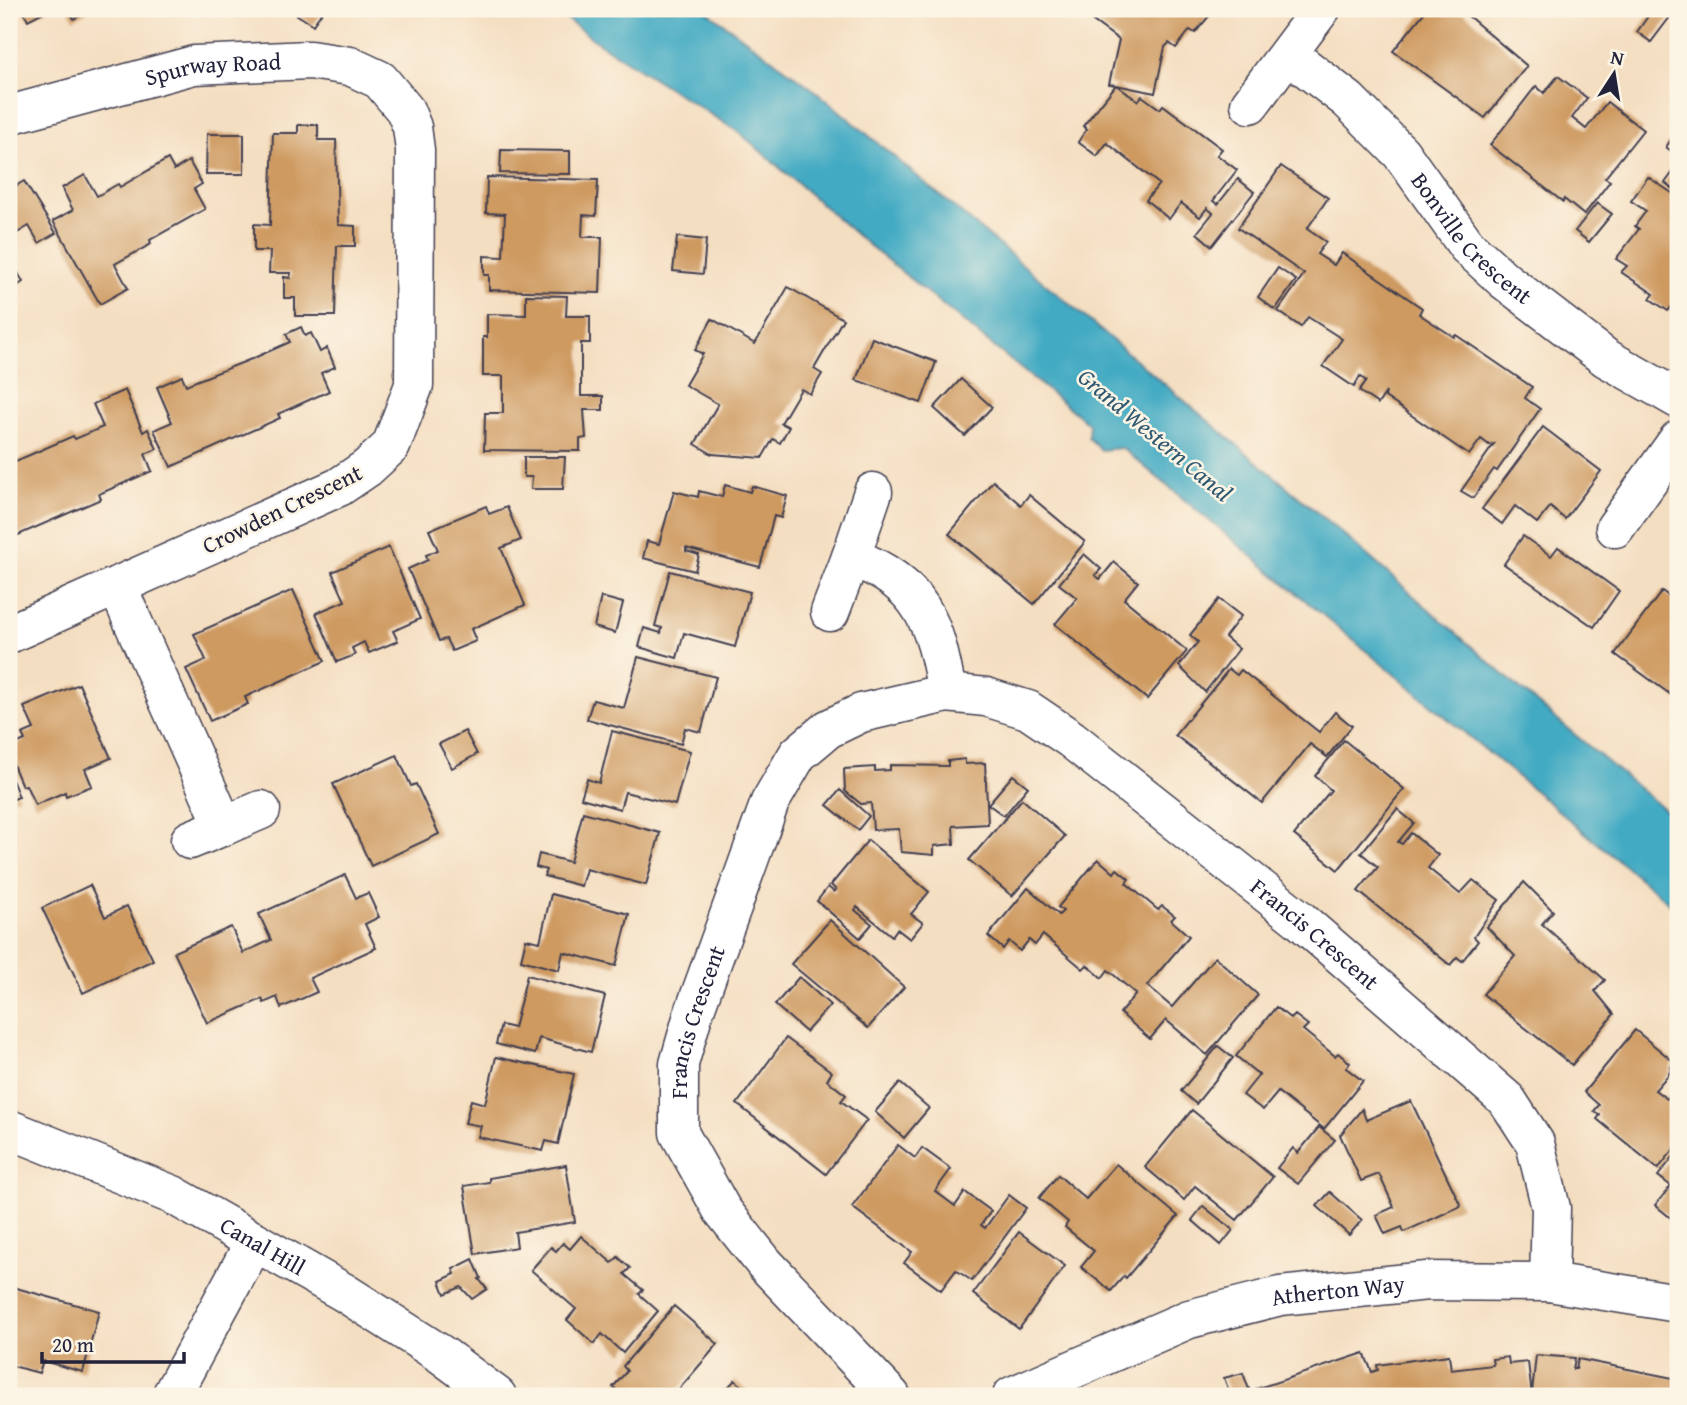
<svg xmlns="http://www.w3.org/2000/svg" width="1687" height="1405" font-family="'Gentium Book Plus',serif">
	<rect width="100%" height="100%" fill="#fcf5e5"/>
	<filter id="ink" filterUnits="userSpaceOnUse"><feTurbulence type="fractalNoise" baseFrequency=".0143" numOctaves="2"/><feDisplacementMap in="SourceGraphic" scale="14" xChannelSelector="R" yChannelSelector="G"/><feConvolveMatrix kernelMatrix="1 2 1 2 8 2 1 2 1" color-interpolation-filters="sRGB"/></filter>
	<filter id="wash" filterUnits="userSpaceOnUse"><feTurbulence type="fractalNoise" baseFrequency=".00686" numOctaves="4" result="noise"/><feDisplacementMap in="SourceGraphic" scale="28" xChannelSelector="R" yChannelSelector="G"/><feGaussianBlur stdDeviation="1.57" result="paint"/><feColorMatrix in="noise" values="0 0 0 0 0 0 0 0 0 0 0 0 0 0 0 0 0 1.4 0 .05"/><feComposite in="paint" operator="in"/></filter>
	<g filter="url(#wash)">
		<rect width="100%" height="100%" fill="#f4dec1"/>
		<polygon fill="#43aac3" stroke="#32667f" stroke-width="2" points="553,9 704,9 817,92 1344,535 1519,688 1678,821 1678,910 1122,448 1101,450 1088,437 1089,424 860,238 740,133 600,44"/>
		<g id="blocks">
			<g fill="#ce9a61">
				<polygon points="22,9 49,9 28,20"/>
				<polygon points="68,9 92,9 74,19"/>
				<polygon points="288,9 324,9 313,25"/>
				<polygon points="939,9 978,9 978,13 939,11"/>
				<polygon points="1102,9 1215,9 1195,33 1190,30 1176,48 1169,43 1165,47 1155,93 1116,85 1138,101 1142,96 1160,109 1163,105 1222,149 1217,155 1237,170 1213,201 1218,204 1238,179 1254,192 1212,246 1197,233 1213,213 1207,208 1200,217 1181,203 1169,219 1146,200 1159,184 1107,143 1097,156 1078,142 1087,129 1083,126 1116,85 1109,84 1119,40 1093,21"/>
				<polygon points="1427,9 1460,9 1527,66 1485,118 1393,51"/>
				<polygon points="1653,9 1670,17 1651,42 1637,32"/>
				<polygon points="1558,76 1587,98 1572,118 1586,129 1607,102 1643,130 1605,178 1610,181 1584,215 1564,199 1563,202 1490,145 1536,86 1544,93"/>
				<polygon points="298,125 318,125 318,140 336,140 338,225 355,226 355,246 337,246 335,316 295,316 295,298 284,298 284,277 290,278 291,273 269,273 270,251 254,251 254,224 270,225 273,133 298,133"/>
				<polygon points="1678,130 1678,156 1666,147"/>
				<polygon points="207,134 244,134 244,174 206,174"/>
				<polygon points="501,150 570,151 570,174 500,173"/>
				<polygon points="168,159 174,170 189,161 202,184 194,189 205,209 150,240 151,244 115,264 128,288 100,304 53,221 73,210 62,188 85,175 97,196 118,184 120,187"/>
				<polygon points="1281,166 1328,198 1307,229 1326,242 1317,254 1334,265 1342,253 1422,308 1419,314 1454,337 1456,335 1532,387 1525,398 1540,409 1497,471 1494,469 1473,498 1461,491 1494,444 1489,445 1481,439 1469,455 1385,397 1386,392 1378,404 1359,391 1366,381 1360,376 1354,387 1323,366 1342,339 1308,317 1301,327 1278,311 1304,274 1238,228"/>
				<polygon points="1676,168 1678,170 1678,192 1665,183"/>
				<polygon points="487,177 598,180 596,216 583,215 582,237 602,237 600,293 489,290 489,275 484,275 484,256 503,257 505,214 486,213"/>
				<polygon points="1648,177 1678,197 1678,311 1672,306 1668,311 1650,299 1654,294 1621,272 1627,266 1616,259 1639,229 1635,226 1646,211 1631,201"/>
				<polygon points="24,181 56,233 39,243 29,226 12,236 9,231 9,190"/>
				<polygon points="1597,203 1612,214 1589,242 1575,231"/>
				<polygon points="677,237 706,240 703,274 673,271"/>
				<polygon points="9,257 23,282 9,291"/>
				<polygon points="1278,268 1296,280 1275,310 1258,297"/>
				<polygon points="788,287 843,319 814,369 822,374 810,394 801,389 781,423 789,427 780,443 773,439 762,458 712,454 695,444 718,404 685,385 703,354 695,350 712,319 755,344"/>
				<polygon points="526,295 567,296 566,316 590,316 590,343 581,343 581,396 603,396 603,410 584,410 586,438 580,439 580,451 484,450 485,413 503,413 503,376 483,376 483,337 487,337 487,314 526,315"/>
				<polygon points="301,327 305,336 311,333 320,352 327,348 335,367 321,373 329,391 278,414 280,418 171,467 154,430 172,422 157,387 182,376 186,385 254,358 290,342 286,334"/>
				<polygon points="872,338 936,362 921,403 856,380"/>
				<polygon points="961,379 992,407 965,436 934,408"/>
				<polygon points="125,390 143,432 148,429 157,449 145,454 152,471 99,494 101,499 9,539 9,464 73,436 75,439 103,427 93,404"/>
				<polygon points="1543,427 1601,471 1565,519 1550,507 1537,523 1515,506 1502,524 1482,509"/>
				<polygon points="524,457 565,457 563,489 531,489 532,477 524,477"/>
				<polygon points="993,481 1021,505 1029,495 1085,542 1034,604 949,534"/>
				<polygon points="725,485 750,492 752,486 787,496 781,518 774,516 760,567 686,548 686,551 699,555 695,571 643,558 647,541 659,544 674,491 698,497 699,491 722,497"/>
				<polygon points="486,506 489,514 507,507 521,540 501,548 525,605 471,629 476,641 452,651 446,639 439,641 408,569 428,560 426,555 438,550 429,530"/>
				<polygon points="1523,536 1551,556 1558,547 1619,591 1594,627 1504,564"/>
				<polygon points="389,547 420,619 393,631 398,641 369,653 364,642 352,648 355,655 337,662 316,613 345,601 332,572"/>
				<polygon points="1084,554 1101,569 1095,575 1100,579 1114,562 1138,582 1124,599 1187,651 1147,699 1055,624 1077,598 1059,584"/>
				<polygon points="670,571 750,592 735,647 684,633 677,658 639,647 644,628 661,633 662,628 655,626"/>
				<polygon points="293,590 325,661 245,697 248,704 210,721 186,669 206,660 194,634"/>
				<polygon points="1662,591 1678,603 1678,700 1615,654"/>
				<polygon points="601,597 623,603 615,633 594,627"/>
				<polygon points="1219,599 1241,616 1225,637 1239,649 1205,692 1179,666 1198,642 1190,635"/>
				<polygon points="638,657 716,677 701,732 685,728 681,744 587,719 593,700 624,708"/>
				<polygon points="1229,669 1237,675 1241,670 1319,732 1335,712 1352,726 1327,757 1310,744 1262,803 1175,735"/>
				<polygon points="79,684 111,758 85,769 92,786 66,796 65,792 35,805 26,785 22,786 9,755 9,747 25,740 22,734 34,729 24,707"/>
				<polygon points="465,731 477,754 452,768 439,744"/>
				<polygon points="612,731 690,751 675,805 625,792 620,809 581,798 587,779 599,783"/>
				<polygon points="1344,740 1404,789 1338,870 1294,835 1331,790 1315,776"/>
				<polygon points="397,755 411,786 416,784 439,834 371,866 333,784"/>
				<polygon points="965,759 965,764 985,763 988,824 953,826 954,844 934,846 934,855 901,852 899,829 873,830 871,803 861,804 845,791 844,769 875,767 875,771 890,770 890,765 948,766 948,761"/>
				<polygon points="9,772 19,797 9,801"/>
				<polygon points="1013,775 1028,787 1004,816 988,804"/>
				<polygon points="840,790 869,816 858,830 827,805"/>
				<polygon points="1022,799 1065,836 1012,896 969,860"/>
				<polygon points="1397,809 1414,823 1398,842 1402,844 1411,833 1438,855 1428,868 1460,894 1473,880 1499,900 1474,937 1478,941 1462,961 1457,957 1450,965 1358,891 1378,867 1361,853"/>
				<polygon points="583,812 660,833 646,885 586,869 581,886 544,876 546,870 536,867 539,854 570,862"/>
				<polygon points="868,840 929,892 911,914 923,923 910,939 897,929 892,936 857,907 855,910 872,924 860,938 817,901 828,887 834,892 836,890 831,885"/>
				<polygon points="1098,859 1114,873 1117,869 1129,879 1126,883 1158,910 1162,906 1175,916 1171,920 1189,936 1147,986 1172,1007 1215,957 1258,995 1207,1055 1166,1020 1150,1039 1120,1013 1136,994 1108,970 1102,978 1087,965 1083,969 1043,935 1035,945 1029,940 1020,951 1009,941 1003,949 988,936 1028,888 1059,915 1063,911 1058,907"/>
				<polygon points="345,875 356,898 368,893 379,917 365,924 376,948 310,978 317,992 281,1008 277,997 264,1003 262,999 207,1023 174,952 231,927 243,953 271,940 259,914"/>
				<polygon points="1524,882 1553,911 1542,924 1605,980 1595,991 1614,1014 1572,1065 1483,994 1515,956 1487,927"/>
				<polygon points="90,885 105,917 127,906 153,960 83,993 42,908"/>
				<polygon points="551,894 629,914 616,966 563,952 559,970 521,960 526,939 540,942"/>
				<polygon points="830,920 904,987 868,1028 791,964"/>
				<polygon points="527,975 605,996 591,1052 539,1038 535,1054 496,1044 501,1025 514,1028"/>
				<polygon points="799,977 830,1005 806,1032 775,1005"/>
				<polygon points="1276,1007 1291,1019 1295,1015 1308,1025 1303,1030 1335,1056 1338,1053 1350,1063 1346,1068 1363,1081 1324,1129 1278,1092 1263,1110 1243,1095 1259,1075 1236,1056"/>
				<polygon points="1635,1030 1673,1061 1669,1074 1655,1090 1667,1099 1678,1086 1678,1144 1658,1169 1597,1119 1600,1115 1594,1111 1599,1105 1584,1092"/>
				<polygon points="786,1038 832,1072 827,1080 846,1095 841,1101 867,1120 826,1174 737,1104"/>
				<polygon points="1218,1046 1233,1058 1196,1104 1181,1091"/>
				<polygon points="496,1057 574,1074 558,1144 546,1141 543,1151 478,1137 481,1126 465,1123 471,1100 485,1104"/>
				<polygon points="900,1083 929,1108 904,1138 875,1112"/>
				<polygon points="1411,1101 1461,1206 1404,1232 1402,1227 1385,1234 1376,1215 1394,1207 1379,1174 1361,1181 1340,1135 1362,1109 1366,1120"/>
				<polygon points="1192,1110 1273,1177 1237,1220 1195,1186 1184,1200 1145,1167"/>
				<polygon points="1319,1127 1335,1140 1298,1184 1277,1168 1293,1148 1298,1153"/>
				<polygon points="898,1145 915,1158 922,1148 951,1169 935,1191 955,1206 965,1192 991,1211 981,1225 985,1228 1009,1195 1026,1208 972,1281 956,1270 941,1290 904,1263 912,1252 852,1207"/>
				<polygon points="1678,1151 1678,1224 1655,1205 1671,1186 1658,1176"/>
				<polygon points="1116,1164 1178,1216 1126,1278 1124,1276 1111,1291 1081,1267 1094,1251 1065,1227 1068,1222 1039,1198 1058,1175 1086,1199"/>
				<polygon points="566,1165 575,1222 515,1232 517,1247 475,1254 464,1186 489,1182 489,1178"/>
				<polygon points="1330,1192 1362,1220 1349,1235 1317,1206"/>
				<polygon points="1203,1206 1233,1230 1221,1245 1192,1220"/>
				<polygon points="1019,1232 1065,1266 1019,1329 973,1294"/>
				<polygon points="581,1236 612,1263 618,1257 630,1268 624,1274 643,1290 639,1294 658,1311 623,1353 602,1334 594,1344 567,1320 576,1309 531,1270 551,1247 556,1251 563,1243 570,1249"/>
				<polygon points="473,1259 481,1278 479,1279 487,1289 472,1299 461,1287 445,1294 440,1281 455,1274 453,1269"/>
				<polygon points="9,1286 99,1311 83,1372 43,1361 39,1373 9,1365"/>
				<polygon points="674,1306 718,1344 679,1389 688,1396 624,1396 613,1387 627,1371 623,1366"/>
				<polygon points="1364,1353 1372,1372 1378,1370 1377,1365 1449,1355 1451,1370 1493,1365 1492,1359 1508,1357 1509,1364 1528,1362 1532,1396 1231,1396 1224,1378 1243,1373 1251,1395 1257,1393 1256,1389"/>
				<polygon points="1536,1355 1575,1358 1573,1369 1576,1369 1578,1359 1678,1379 1678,1396 1552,1396 1532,1393"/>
				<polygon points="735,1380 754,1396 720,1396"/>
			</g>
		</g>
	</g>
	<g filter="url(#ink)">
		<use href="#blocks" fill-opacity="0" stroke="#423e4f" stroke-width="2"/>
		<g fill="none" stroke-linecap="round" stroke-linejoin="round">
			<g stroke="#423e4f" stroke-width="41">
				<g id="minor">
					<path id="s1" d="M1288,54L1348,100L1401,153L1467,246L1504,280L1606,358L1678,399"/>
					<polyline points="1250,104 1321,9"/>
					<path id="s2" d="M9,115L194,65L310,60L350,66L380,80L405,110L412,127L415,150L414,385L391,446L367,468L339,487L9,634"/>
					<path d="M873,492L851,557C922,583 935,623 947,693"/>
					<polyline points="1615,528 1678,440"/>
					<polyline points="117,586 224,826 261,810"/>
					<polyline points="830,612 851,557"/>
					<polyline points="190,840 224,826"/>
					<polyline points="171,1396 255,1241"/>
					<path id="s3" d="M891,1396L765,1264L722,1210L679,1133V1064L693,1015L770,802L798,754L828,729L861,713L947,693L986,697L1028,710L1071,739L1299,919L1507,1100L1535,1143L1551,1208L1549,1282"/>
					<path id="s4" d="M1012,1396L1189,1319L1280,1296L1427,1281L1549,1282L1678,1303"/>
				</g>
			</g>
			<g stroke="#423e4f" stroke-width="41">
				<g id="tertiary">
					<path id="s5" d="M9,1129L173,1195L345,1293L442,1355L497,1396"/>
				</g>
			</g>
			<use href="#minor" stroke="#fff" stroke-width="38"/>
			<use href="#tertiary" stroke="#fff" stroke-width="38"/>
		</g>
	</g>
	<g text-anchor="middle" stroke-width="5" stroke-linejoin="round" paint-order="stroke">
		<g font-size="23" fill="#22223b" stroke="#fcf5e5">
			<text dy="8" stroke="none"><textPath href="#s2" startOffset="210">Spurway Road</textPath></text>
			<text dy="8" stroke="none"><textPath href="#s1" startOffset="262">Bonville Crescent</textPath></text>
			<text transform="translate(282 509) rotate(-26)" y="8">Crowden Crescent</text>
			<text dy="8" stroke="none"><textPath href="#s3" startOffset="1353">Francis Crescent</textPath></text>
			<text dy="8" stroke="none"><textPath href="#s3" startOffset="453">Francis Crescent</textPath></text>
			<text dy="8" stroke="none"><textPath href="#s5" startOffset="280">Canal Hill</textPath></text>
			<text dy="8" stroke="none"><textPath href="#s4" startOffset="345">Atherton Way</textPath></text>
		</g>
		<g font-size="24" font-style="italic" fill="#2f5871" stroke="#fcf5e5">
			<text transform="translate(1155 435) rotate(40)" y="8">Grand Western Canal</text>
		</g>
	</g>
	<rect width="1687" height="1405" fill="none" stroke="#fcf5e5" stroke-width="35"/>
	<g transform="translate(1614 74) rotate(12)" stroke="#fcf5e5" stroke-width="5" paint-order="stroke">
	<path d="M0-5L12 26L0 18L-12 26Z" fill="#22223b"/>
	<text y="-10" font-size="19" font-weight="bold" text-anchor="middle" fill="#22223b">N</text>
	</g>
	<path d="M42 1352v10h142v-10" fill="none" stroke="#22223b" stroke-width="3.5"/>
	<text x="52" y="1352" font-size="21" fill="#22223b" stroke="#fcf5e5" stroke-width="5" paint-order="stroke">20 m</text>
</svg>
